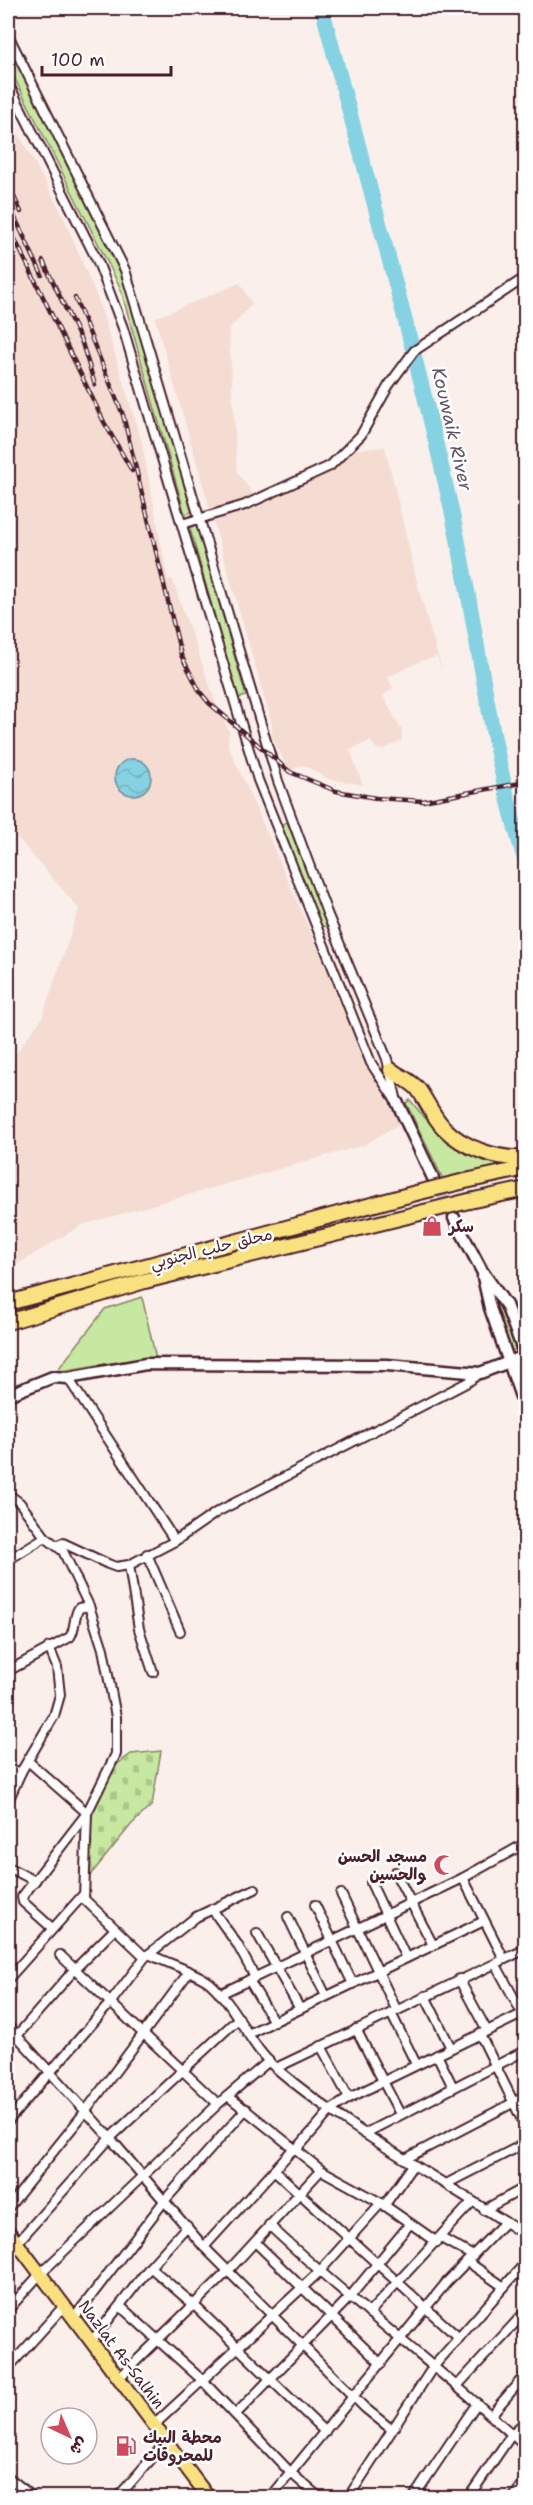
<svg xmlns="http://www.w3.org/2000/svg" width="533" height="2505" font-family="'Shantell Sans','Playpen Sans Arabic',sans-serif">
	<defs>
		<pattern id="cemetery-stones" width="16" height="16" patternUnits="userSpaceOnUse" patternTransform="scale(1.5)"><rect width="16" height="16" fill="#c7e8a1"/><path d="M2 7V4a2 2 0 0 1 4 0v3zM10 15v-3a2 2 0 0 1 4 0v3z" fill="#acc78b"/></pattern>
		<pattern id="water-waves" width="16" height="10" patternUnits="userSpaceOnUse" patternTransform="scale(1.5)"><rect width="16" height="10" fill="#84d2e2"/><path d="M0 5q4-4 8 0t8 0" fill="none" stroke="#74b4c2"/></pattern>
	</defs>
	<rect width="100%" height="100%" fill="#faefeb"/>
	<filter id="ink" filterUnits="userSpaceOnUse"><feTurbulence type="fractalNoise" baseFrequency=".0167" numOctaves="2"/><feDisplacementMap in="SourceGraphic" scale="12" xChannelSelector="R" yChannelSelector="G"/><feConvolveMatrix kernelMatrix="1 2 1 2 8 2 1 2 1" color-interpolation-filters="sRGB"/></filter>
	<g filter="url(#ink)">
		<g fill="#f4dcd3">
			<polygon points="8,114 61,211 99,302 142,443 168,580 172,579 216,703 229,731 228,745 370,1067 399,1124 364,1145 82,1225 8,1270 8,1064 42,1018 79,909 8,827"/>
			<polygon points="240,283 252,304 229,329 237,472 253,494 324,462 338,451 385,447 420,594 443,674 437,657 421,661 388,677 393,688 383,696 402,731 402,740 383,750 377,749 370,741 350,750 363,785 329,779 303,765 289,771 272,737 272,725 155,318"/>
		</g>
		<g fill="#c7e8a1" stroke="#888466" stroke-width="1.5">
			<polygon points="8,44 126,284 192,512 185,514 120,287 8,65"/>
			<polygon points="196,523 246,696 238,698 189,525"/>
			<polygon points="287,822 327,925 320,928 280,825"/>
			<path d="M410,1100C448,1148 459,1148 515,1165L443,1179L406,1103Z"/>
			<polygon points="142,1297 156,1359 103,1364 56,1372 105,1309"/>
			<polygon points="499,1301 517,1347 512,1352 494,1304"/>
		</g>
		<polygon fill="url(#cemetery-stones)" stroke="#888466" stroke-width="1.5" points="161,1751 152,1805 131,1825 88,1878 91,1809 116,1765 131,1754"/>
		<circle fill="url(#water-waves)" stroke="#6d8a99" stroke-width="1.5" cx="133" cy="777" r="18"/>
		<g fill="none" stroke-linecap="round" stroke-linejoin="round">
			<path stroke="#84d2e2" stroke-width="15" d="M322,8C366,177 415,346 453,517C478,632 490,751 526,864"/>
			<polyline stroke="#d7c5c5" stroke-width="10" stroke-dasharray="10 5" stroke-linecap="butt" points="435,1181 454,1218"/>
			<g stroke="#4a1f2b" stroke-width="12">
				<g id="minor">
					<polyline points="8,35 125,270 278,781 327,913 387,1059 397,1102"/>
					<polyline points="8,83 98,262 123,328 258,780 371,1063 396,1101"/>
					<polyline points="182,524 245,505 330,466 361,435 389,385 414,351 526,277"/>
					<polyline points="68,1378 175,1541"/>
					<path d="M8,1494L20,1503L45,1537L63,1551L89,1606L103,1649L116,1717V1754L87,1813L84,1899L145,1957L149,1954C166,1963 197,1972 210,1983C238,2008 249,2046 277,2069C353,2134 443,2179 526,2236"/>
					<polyline points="58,1545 63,1543 108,1564 116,1567 129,1565 175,1541 217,1512 468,1382 480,1373"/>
					<polyline points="147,1554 180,1631"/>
					<polyline points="8,1560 45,1537"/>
					<polyline points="129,1565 139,1629 153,1672"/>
					<path d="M8,1671L70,1637C76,1628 73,1617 79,1608L89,1606"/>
					<polyline points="28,1761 87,1813 22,1897 23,1902 52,1928"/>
					<polyline points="8,1770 21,1772"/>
					<polyline points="8,1801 21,1772 54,1716 60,1695 57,1667 49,1647"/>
					<polyline points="8,1867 35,1881"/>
					<polyline points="395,1872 433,1945"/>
					<polyline points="463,1878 504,1959"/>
					<polyline points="371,1883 406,1958"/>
					<polyline points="341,1894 396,2009"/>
					<polyline points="315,1905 353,1984"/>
					<polyline points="212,1909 237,1944 255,1977"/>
					<polyline points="288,1917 326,1996"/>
					<polyline points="257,1933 300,2009"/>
					<polyline points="149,1954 196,1917 255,1889"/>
					<polyline points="60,1955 218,2104"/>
					<polyline points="496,1965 522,2013"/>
					<polyline points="8,1979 83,1895"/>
					<polyline points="459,1979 487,2031"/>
					<polyline points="249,1980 274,2022"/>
					<polyline points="220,1994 463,1878 526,1843"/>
					<polyline points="425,1996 451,2048"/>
					<polyline points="391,2013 416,2064"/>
					<polyline points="8,2026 110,2138 204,2247 365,2408 391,2429"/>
					<polyline points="356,2029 400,2114"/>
					<polyline points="250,2033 484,1921"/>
					<polyline points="480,2034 526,2128"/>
					<polyline points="8,2046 75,1969 114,1930"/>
					<polyline points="321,2046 349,2098"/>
					<polyline points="437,2055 453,2087"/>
					<polyline points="276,2068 526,1949"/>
					<polyline points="228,2096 321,2170 381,2203 437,2242"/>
					<polyline points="8,2121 111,2002 145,1957"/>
					<polyline points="364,2134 526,2050"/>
					<polyline points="296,2150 331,2110 349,2098 526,2012"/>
					<polyline points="405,2159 526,2096"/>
					<polyline points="274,2170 459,2338"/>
					<polyline points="446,2184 526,2143"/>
					<polyline points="384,2206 413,2165"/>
					<polyline points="8,2208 85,2112 189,1972"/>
					<polyline points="484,2210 526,2187"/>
					<path d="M269,2225C351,2303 443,2370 526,2447"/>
					<polyline points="441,2238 473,2256"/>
					<polyline points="255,2242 381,2364"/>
					<polyline points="16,2244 110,2138 239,2018"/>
					<polyline points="204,2247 294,2148"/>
					<polyline points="468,2262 504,2287"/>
					<polyline points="150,2267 194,2305 325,2432"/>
					<polyline points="120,2306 201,2379 291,2473 320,2498"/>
					<polyline points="8,2310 40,2274 218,2104 269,2061"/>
					<polyline points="369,2313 472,2202"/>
					<polyline points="74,2318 165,2200 246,2109"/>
					<polyline points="91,2342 150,2267 187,2226"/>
					<polyline points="8,2368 64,2306"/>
					<polyline points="118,2379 228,2271 321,2170"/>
					<polyline points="457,2386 526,2311"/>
					<polyline points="236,2414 349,2298 409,2225"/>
					<polyline points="491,2415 526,2374"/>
					<polyline points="154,2425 319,2272 381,2203"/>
					<polyline points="8,2477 34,2498"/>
					<polyline points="117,2498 167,2441"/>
					<polyline points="270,2498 446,2283 505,2222"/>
					<polyline points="348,2498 433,2367 526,2262"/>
					<polyline points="413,2498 477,2403"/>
					<polyline points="468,2498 512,2434 526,2421"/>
					<polyline points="513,2498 526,2480"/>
				</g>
			</g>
			<g stroke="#4a1f2b" stroke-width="15">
				<g id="secondary">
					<polyline points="397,1102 433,1178"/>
					<polyline points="454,1218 482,1271 506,1305 526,1358"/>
					<polyline points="483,1277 490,1308 526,1411"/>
					<polyline points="8,1395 53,1377 68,1378 146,1364 387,1365 480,1373 525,1356"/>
				</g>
			</g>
			<g stroke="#4a1f2b" stroke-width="16">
				<polyline id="primary" points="8,2231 209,2498"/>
			</g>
			<g stroke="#4a1f2b" stroke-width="18">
				<g id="trunk">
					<path d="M391,1070C399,1076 411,1081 418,1089C427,1101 433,1117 444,1128C463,1148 498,1160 526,1158"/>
					<polyline points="461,1182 526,1168"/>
					<polyline points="469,1201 526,1189"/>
					<polyline points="8,1303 416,1193"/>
					<polyline points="8,1322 145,1281 424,1212"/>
				</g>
			</g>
			<use href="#minor" stroke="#fff" stroke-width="8"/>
			<use href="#secondary" stroke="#fff" stroke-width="10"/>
			<use href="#primary" stroke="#fae180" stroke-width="12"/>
			<use href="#trunk" stroke="#fae180" stroke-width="14"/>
			<g stroke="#4a1f2b" stroke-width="4.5">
				<g id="rail">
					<polyline points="8,184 21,212"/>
					<polyline points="8,203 42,275"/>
					<polyline points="8,225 104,422 132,471"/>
					<polyline points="43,261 82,343 95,385"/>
					<polyline points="75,298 123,415 181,655 200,692 209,703 290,772 336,791 376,798 423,801 526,782"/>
				</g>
			</g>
			<use href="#rail" stroke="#fff" stroke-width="2" stroke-dasharray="7" stroke-linecap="butt"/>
			<g stroke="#4a1f2b" stroke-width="18" stroke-linecap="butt">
				<g id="trunk-bridge">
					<polyline points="416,1193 461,1182"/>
					<polyline points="424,1212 469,1201"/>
				</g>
			</g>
			<use href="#trunk-bridge" stroke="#fae180" stroke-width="14"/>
		</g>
	</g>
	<defs>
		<g id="shop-bare" transform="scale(1.62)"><path d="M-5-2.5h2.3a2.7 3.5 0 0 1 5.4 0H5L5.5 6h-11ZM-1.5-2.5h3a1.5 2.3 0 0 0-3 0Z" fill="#d1495b" stroke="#fff" stroke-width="2.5" paint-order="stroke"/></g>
		<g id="mosque-bare" transform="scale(1.62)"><path d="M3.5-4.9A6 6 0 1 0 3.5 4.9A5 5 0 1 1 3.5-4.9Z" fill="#d1495b" stroke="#fff" stroke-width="2.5" paint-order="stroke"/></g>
		<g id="fuel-bare" transform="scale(1.62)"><path d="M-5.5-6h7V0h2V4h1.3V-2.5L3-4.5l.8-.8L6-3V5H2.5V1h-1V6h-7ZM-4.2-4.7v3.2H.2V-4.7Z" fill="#d1495b" stroke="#fff" stroke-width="2.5" paint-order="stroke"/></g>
	</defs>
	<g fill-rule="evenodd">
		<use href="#shop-bare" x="432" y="1226"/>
		<use href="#mosque-bare" x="444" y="1865"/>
		<use href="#fuel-bare" x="126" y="2446"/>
	</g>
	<g text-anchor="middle" stroke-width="5" stroke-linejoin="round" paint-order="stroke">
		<g font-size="16" font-weight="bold" fill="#4a1f2b" stroke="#fff" text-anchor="start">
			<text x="449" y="1232">سكر</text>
			<text x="427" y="1862" text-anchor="end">مسجد الحسن<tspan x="427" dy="18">والحسين</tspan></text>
			<text x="143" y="2443">محطة البيك<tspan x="143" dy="18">للمحروقات</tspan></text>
		</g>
		<g font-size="16" fill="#4a1f2b" stroke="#fff">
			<text transform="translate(211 1248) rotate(-14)" y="6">محلق حلب الجنوبي</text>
			<text transform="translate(122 2354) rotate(53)" y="6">Nazlat As-Salhin</text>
		</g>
		<g font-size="18" font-style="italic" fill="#5b5562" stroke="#fff">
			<text transform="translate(452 429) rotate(77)" y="6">Kouwaik River</text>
		</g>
	</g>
	<rect width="533" height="2505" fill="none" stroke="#fff" stroke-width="30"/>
	<rect x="15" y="15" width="503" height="2475" fill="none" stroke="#4a1f2b" stroke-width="2" filter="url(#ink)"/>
	<g transform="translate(69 2436) rotate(136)"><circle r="28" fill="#ffffff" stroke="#b7a5aa" stroke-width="1.5"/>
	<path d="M0-4.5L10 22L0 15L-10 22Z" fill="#d1495b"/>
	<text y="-9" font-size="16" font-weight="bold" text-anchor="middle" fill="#4a1f2b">ش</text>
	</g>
	<path d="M42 66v9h129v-9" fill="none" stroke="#4a1f2b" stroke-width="3"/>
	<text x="51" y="66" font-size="18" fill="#4a1f2b" stroke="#ffffff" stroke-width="4.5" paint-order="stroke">100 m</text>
</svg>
